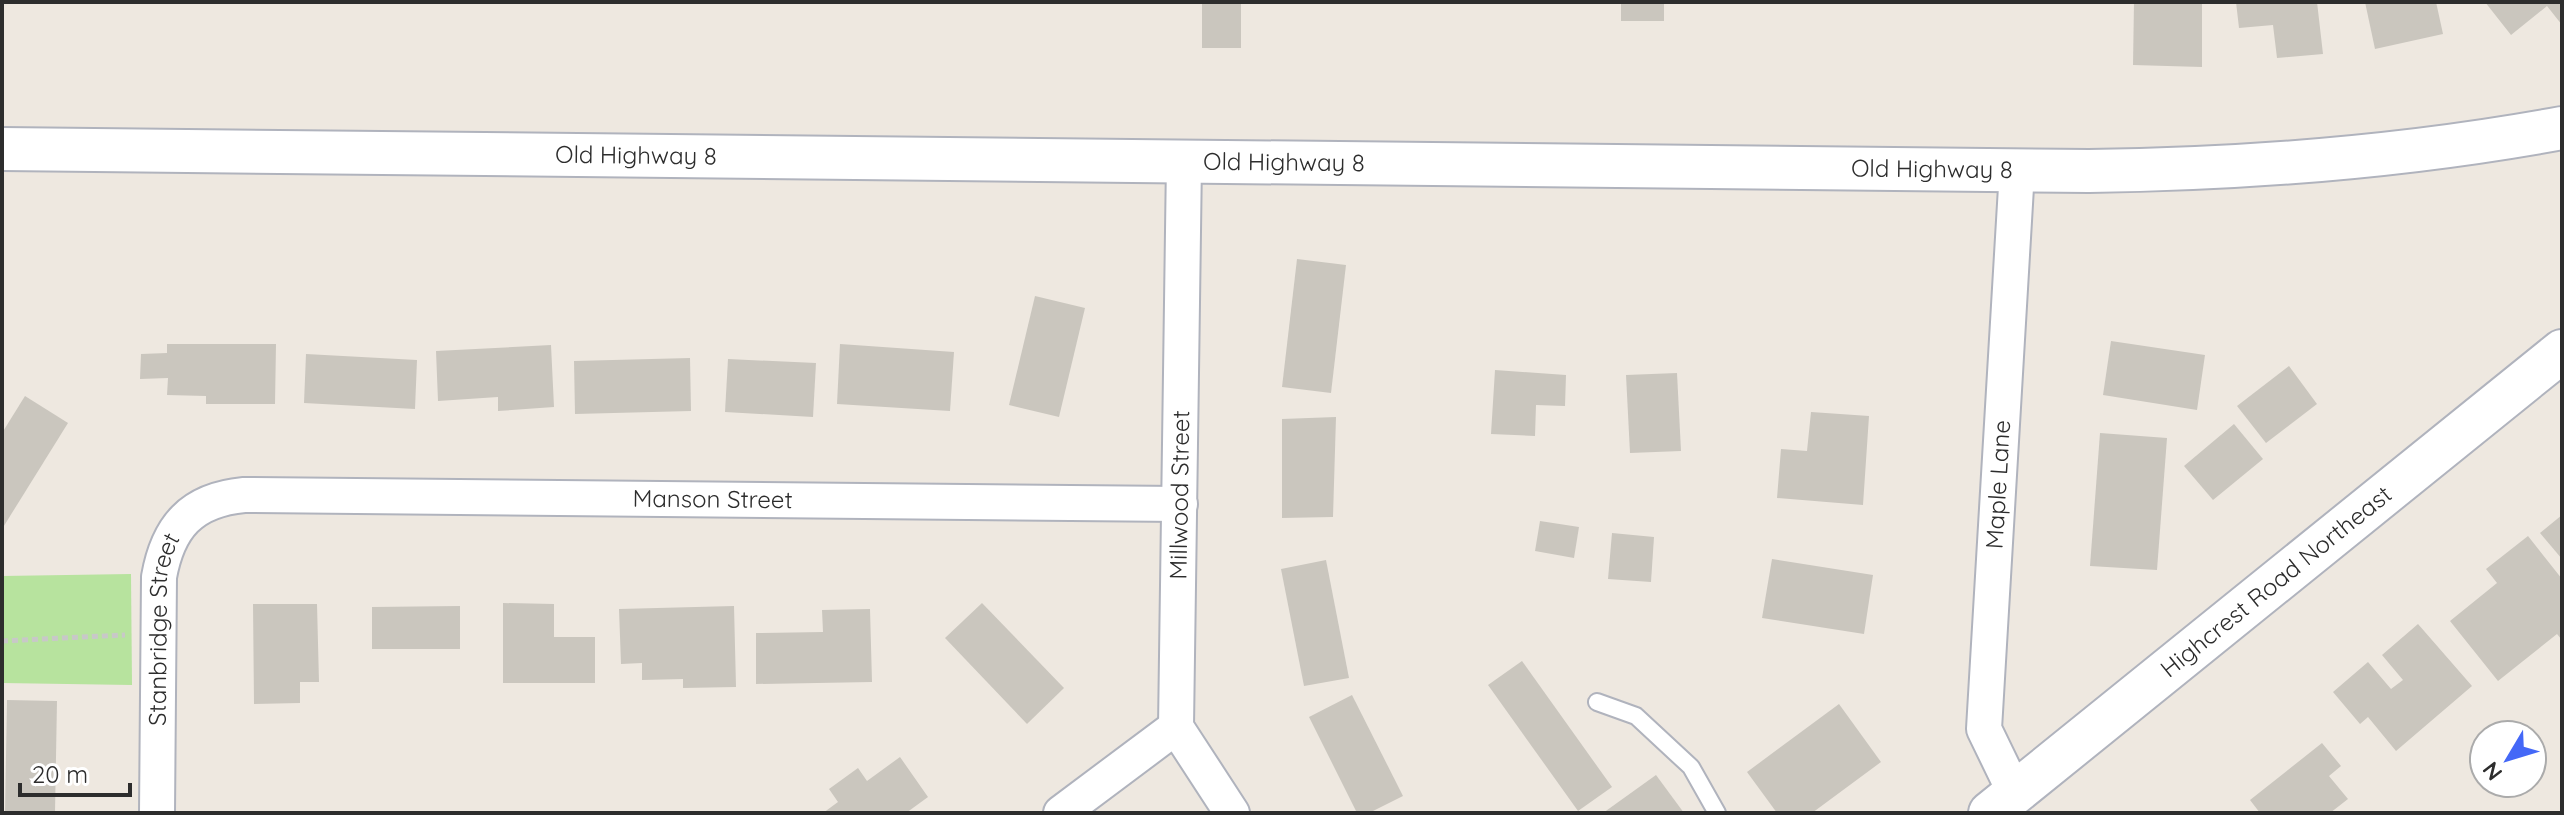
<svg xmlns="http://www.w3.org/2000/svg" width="2564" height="815" font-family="Quicksand,sans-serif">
	<rect width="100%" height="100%" fill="#eee8e0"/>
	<polygon fill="#b7e39e" points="131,574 132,685 2,683 2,576"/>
	<g fill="#cac6be">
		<rect x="1202" y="2" width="39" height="46"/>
		<rect x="1621" y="2" width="43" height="19"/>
		<polygon points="2134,2 2202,2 2202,67 2133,65"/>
		<polygon points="2236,2 2317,2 2323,54 2277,58 2273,25 2239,28"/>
		<polygon points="2365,2 2436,2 2443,34 2375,49"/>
		<polygon points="2485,2 2562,2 2562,25 2547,6 2511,35"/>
		<polygon points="1297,259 1346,265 1331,393 1282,387"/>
		<polygon points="1035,296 1085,308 1059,417 1009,405"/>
		<polygon points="2111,341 2205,355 2197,410 2103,395"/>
		<polygon points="167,344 276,344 275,404 206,404 206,396 167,395 168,378 140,379 141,354 167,353"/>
		<polygon points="840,344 954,352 950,411 837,404"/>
		<polygon points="551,345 554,407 498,411 498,397 438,401 436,351"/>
		<polygon points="306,354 417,360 415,409 304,403"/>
		<polygon points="690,358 691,411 575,414 574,361"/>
		<polygon points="728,359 816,363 813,417 725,412"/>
		<polygon points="2289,366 2317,404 2266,443 2237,406"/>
		<polygon points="1495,370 1566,375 1565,406 1536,405 1535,436 1491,434"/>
		<polygon points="1677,373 1681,451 1630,453 1626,375"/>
		<polygon points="25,396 68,423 2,529 2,433"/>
		<polygon points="1811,412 1869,416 1863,505 1777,498 1781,449 1807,451"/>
		<polygon points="1336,417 1333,517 1282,518 1282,419"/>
		<polygon points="2234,424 2263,459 2213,500 2184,466"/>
		<polygon points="2100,433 2167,438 2157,570 2090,566"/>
		<polygon points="2562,515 2562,559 2540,533"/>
		<polygon points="1540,521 1579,527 1574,558 1535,551"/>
		<polygon points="1612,533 1654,537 1651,582 1608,579"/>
		<polygon points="2528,536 2562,579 2562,640 2557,634 2498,681 2450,621 2497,583 2486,569"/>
		<polygon points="1772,559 1873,575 1864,634 1762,618"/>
		<polygon points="1326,560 1349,678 1304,686 1281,569"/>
		<polygon points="503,603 554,604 554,637 595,637 595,683 503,683"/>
		<polygon points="982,603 1064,688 1027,724 945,638"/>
		<polygon points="253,604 317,604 319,682 300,682 300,703 254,704"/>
		<polygon points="460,606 460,649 372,649 372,607"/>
		<polygon points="734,606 736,687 683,688 683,679 642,680 642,663 621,664 619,609"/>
		<polygon points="870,609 872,682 756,684 756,633 823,632 822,610"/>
		<polygon points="2418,624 2472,686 2396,751 2368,717 2360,724 2333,692 2368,662 2391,689 2403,680 2382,655"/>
		<polygon points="1522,661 1612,787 1578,811 1488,685"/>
		<polygon points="1352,695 1403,796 1369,813 1357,813 1309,717"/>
		<polygon points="7,700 57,701 55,813 5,813"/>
		<polygon points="1839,704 1881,762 1812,813 1777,813 1747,772"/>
		<polygon points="2322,743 2341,766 2329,776 2348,799 2330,813 2260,813 2250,800"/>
		<polygon points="900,757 928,797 906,813 823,813 838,802 829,789 858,768 867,781"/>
		<polygon points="1656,775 1684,813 1603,813"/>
	</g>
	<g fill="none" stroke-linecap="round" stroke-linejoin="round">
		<g stroke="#b0b3bd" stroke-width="20">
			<polyline id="service" points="1597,702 1636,716 1691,767 1717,813"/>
		</g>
		<g stroke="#b0b3bd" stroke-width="38">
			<g id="minor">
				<polyline points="1184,161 1176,727 1232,813"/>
				<path id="s1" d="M2015,793L1984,729L2017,170"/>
				<path id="s2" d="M157,813L159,577C168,527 191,500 244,495L1180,504"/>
				<polyline points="1061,813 1176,727"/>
			</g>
		</g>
		<g stroke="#b0b3bd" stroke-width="46">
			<g id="tertiary">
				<path id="s3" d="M2,149L2089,171C2249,169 2404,157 2562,128"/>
				<path id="s4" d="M1990,813L2562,351"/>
			</g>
		</g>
		<polyline stroke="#c8c8c8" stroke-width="5" stroke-dasharray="6 4" stroke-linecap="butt" points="2,641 125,635"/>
		<use href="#service" stroke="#fff" stroke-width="16"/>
		<use href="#minor" stroke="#fff" stroke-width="34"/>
		<use href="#tertiary" stroke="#fff" stroke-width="42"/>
	</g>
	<g text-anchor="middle" stroke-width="8" stroke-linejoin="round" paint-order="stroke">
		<g font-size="24" fill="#2d2d2d" stroke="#fff">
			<text dy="8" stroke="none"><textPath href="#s3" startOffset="634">Old Highway 8</textPath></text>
			<text dy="8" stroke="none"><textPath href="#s3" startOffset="1282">Old Highway 8</textPath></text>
			<text dy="8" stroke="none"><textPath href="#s3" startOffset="1930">Old Highway 8</textPath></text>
			<text dy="8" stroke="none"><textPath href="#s1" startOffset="316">Maple Lane</textPath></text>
			<text transform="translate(1180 495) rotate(-89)" y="8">Millwood Street</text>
			<text dy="8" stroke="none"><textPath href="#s2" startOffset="834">Manson Street</textPath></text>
			<text dy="8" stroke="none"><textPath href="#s4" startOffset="368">Highcrest Road Northeast</textPath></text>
			<text dy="8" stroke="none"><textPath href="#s2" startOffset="184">Stanbridge Street</textPath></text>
		</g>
	</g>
	<rect width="2564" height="815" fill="none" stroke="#2d2d2d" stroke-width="8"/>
	<g transform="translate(2508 759) rotate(232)"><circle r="38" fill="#ffffff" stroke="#ababab" stroke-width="2"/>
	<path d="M0-6L14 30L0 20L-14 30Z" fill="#4468f7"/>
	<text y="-12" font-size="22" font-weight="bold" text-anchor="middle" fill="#2d2d2d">N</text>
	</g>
	<path d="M20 783v12h110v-12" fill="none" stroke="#2d2d2d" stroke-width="4"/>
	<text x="32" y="783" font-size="24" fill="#2d2d2d" stroke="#ffffff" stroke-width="6" paint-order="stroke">20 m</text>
</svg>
